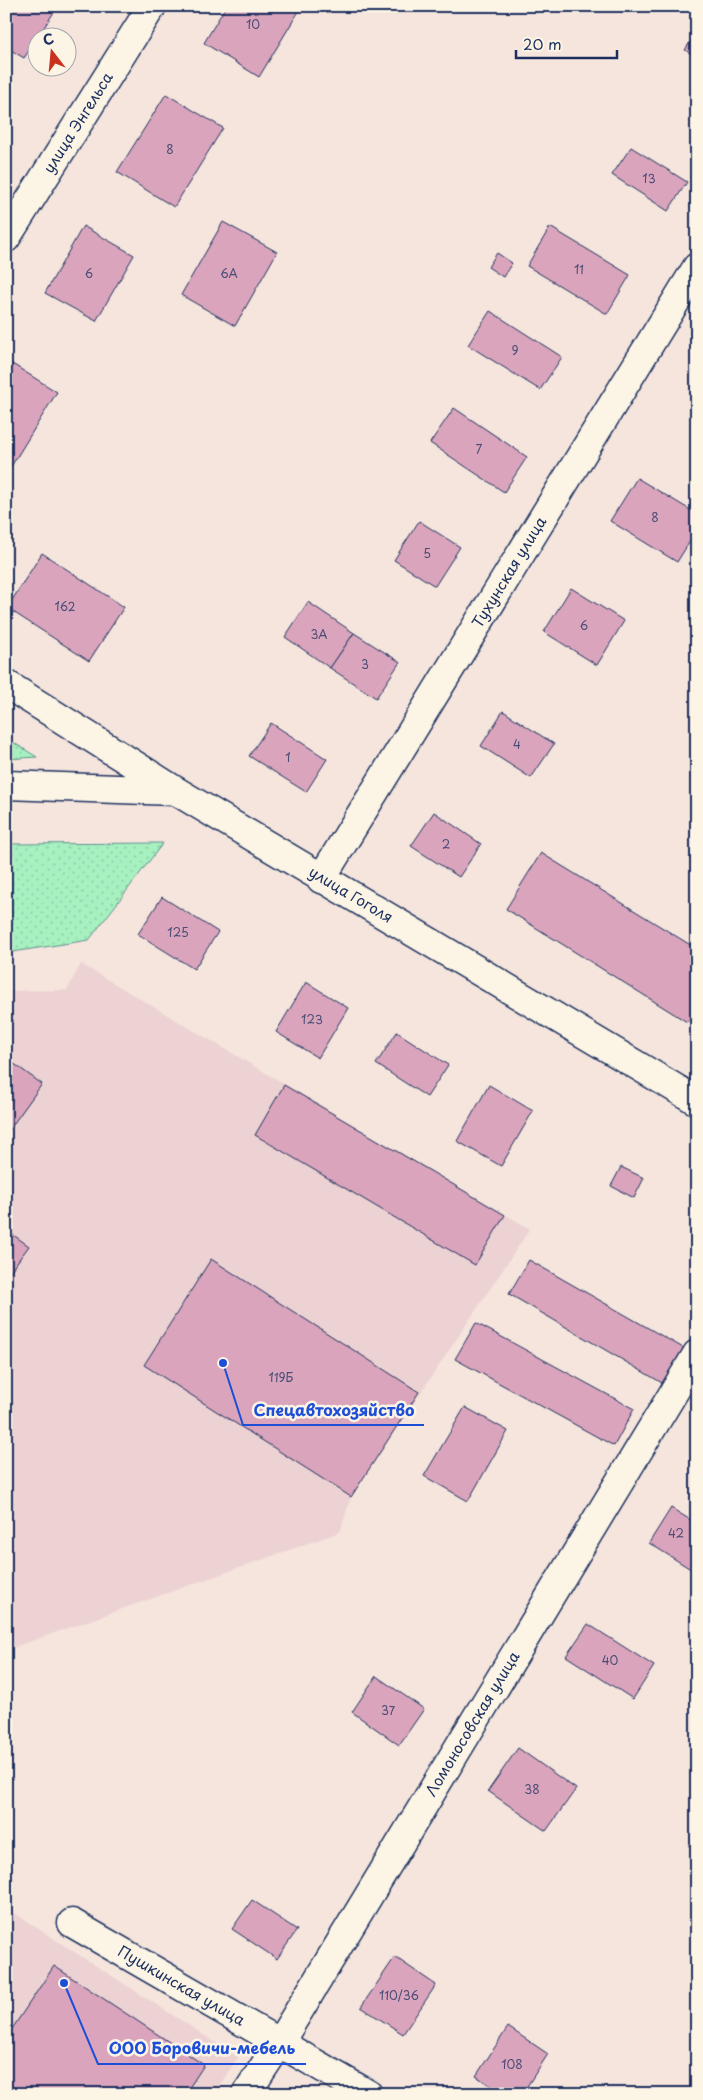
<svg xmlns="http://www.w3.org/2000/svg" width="703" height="2100" font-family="'Playpen Sans',sans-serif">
	<defs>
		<pattern id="grass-dots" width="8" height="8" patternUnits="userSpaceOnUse" patternTransform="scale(1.25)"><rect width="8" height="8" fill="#a6f1bf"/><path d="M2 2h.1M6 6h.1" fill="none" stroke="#8ecfa7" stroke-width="1.8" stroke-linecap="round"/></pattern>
	</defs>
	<rect width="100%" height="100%" fill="#f5e5dd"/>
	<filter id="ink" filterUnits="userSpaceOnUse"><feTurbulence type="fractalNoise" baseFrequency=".02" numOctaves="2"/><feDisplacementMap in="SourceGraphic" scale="10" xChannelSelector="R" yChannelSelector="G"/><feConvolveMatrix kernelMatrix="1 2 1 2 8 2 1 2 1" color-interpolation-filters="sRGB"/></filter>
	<g filter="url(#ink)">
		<g fill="#edd2d3">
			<polygon points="81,964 530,1229 351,1497 340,1532 6,1650 6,991 67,990"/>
			<polygon points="6,1908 238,2057 214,2094 6,2094"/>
		</g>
		<g fill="url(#grass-dots)" stroke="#60908e">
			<polygon points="6,738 37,757 6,759"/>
			<polygon points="163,843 89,940 6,953 6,844"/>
		</g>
		<g fill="#daa5bc" stroke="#1b2f5e">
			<polygon points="6,6 58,6 24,58 6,47"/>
			<polygon points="226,6 302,6 259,77 204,43"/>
			<polygon points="697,31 697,57 685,50"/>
			<polygon points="166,94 223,128 174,207 117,172"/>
			<polygon points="631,147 687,182 668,211 612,175"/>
			<polygon points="223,222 277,252 235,326 181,295"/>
			<polygon points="83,226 134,255 96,321 45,293"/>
			<polygon points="550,227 630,275 607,314 527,266"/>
			<polygon points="497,253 512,263 503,277 488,267"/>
			<polygon points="490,311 562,357 540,390 468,345"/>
			<polygon points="6,360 57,392 7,473 6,473"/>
			<polygon points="454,408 527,457 504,492 430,443"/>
			<polygon points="637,478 697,514 697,530 677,562 610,521"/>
			<polygon points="419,521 460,547 435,586 394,560"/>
			<polygon points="42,553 124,607 89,661 7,608"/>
			<polygon points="571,588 624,621 597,665 544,632"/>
			<polygon points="308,602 354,633 330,668 285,637"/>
			<polygon points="354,633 400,662 376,698 330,668"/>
			<polygon points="503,711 554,744 531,778 481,746"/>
			<polygon points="271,723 327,759 306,792 249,756"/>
			<polygon points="434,812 481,844 459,877 411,846"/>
			<polygon points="541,853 697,949 697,1007 687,1022 506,909"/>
			<polygon points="162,897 218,932 194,969 138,934"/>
			<polygon points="306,982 348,1008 318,1058 276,1032"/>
			<polygon points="397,1032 448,1065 427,1097 376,1064"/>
			<polygon points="6,1058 42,1084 6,1134"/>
			<polygon points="284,1085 505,1215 475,1265 255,1135"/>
			<polygon points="489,1085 533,1111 501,1166 457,1141"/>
			<polygon points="621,1167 644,1178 634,1198 611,1186"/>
			<polygon points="6,1230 29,1246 6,1277"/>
			<polygon points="211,1259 419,1392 351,1497 144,1365"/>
			<polygon points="529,1260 685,1349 664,1384 509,1294"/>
			<polygon points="476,1323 634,1409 614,1446 455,1359"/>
			<polygon points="465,1407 508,1431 468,1501 424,1476"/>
			<polygon points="671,1508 697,1524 697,1573 649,1543"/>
			<polygon points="588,1624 654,1666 633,1699 566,1656"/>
			<polygon points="376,1676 424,1709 399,1745 352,1712"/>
			<polygon points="518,1748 576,1789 546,1831 488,1791"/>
			<polygon points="252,1900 297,1930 277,1959 232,1929"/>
			<polygon points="395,1957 436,1985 403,2034 361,2007"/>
			<polygon points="54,1966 204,2065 185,2094 6,2094 6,2038"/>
			<polygon points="508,2027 548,2054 522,2094 503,2094 476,2076"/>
		</g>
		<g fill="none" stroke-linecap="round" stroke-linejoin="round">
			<g stroke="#1b2f5e" stroke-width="31">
				<g id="minor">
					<path id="s1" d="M321,879L697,267"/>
					<path id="s2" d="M72,1923L368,2094"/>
					<path id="s3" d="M246,2094L280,2042L697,1354"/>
				</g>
			</g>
			<g stroke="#1b2f5e" stroke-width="31">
				<g id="tertiary">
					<path id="s4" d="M6,238L152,6"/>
					<path id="s5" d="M6,684L176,791L697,1101"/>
					<polyline points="6,785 174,791"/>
				</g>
			</g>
			<use href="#minor" stroke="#fcf5e5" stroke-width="28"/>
			<use href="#tertiary" stroke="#fcf5e5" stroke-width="28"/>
		</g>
	</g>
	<g text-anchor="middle" stroke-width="5" stroke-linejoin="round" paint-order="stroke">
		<g font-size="12" fill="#4b4c76">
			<text x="253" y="29">10</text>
			<text x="170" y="154">8</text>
			<text x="649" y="183">13</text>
			<text x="579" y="274">11</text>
			<text x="89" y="278">6</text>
			<text x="229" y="278">6А</text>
			<text x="515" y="355">9</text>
			<text x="479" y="454">7</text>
			<text x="655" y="522">8</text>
			<text x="427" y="558">5</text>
			<text x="65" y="611">162</text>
			<text x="584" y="630">6</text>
			<text x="319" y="639">3А</text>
			<text x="365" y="669">3</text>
			<text x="517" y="749">4</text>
			<text x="288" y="762">1</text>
			<text x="446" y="849">2</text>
			<text x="178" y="937">125</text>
			<text x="312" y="1024">123</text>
			<text x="281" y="1382">119Б</text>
			<text x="676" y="1538">42</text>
			<text x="610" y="1665">40</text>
			<text x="388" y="1715">37</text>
			<text x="532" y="1794">38</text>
			<text x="399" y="2000">110/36</text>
			<text x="512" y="2069">108</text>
		</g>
		<g font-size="15" fill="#1b2f5e" stroke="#fcf5e5">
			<text dy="5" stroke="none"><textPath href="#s4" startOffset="136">улица Энгельса</textPath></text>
			<text dy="5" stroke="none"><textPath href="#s1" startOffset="360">Тухунская улица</textPath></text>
			<text dy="5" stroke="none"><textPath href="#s5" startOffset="404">улица Гоголя</textPath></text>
			<text dy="5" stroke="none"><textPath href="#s3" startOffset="434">Ломоносовская улица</textPath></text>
			<text dy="5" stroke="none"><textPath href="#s2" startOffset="126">Пушкинская улица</textPath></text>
		</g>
	</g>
	<path fill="none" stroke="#1d4ed8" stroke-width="2" d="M223 1363L243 1425H424M64 1983L98 2064H306"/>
	<g fill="#1d4ed8" stroke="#fcf5e5" stroke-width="2">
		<circle cx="223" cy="1363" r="5"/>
		<circle cx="64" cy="1983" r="5"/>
	</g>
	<g font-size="16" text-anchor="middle" font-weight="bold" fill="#1d4ed8" stroke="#fcf5e5" stroke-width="5" stroke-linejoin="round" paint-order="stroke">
		<text x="334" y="1416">Спецавтохозяйство</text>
		<text x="202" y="2054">ООО Боровичи-мебель</text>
	</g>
	<rect width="703" height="2100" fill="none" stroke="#fcf5e5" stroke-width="25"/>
	<rect x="12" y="12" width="678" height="2075" fill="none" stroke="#1b2f5e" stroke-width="2" filter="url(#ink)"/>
	<g transform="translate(52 52) rotate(344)"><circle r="24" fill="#fcf5e5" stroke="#a2a6af"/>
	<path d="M0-4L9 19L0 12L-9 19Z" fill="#c8321e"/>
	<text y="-8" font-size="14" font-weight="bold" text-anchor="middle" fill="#1b2f5e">С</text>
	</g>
	<path d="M516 50v8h101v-8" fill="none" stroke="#1b2f5e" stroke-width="2.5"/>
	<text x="523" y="50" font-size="15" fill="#1b2f5e" stroke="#fcf5e5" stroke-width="4" paint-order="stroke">20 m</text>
</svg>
